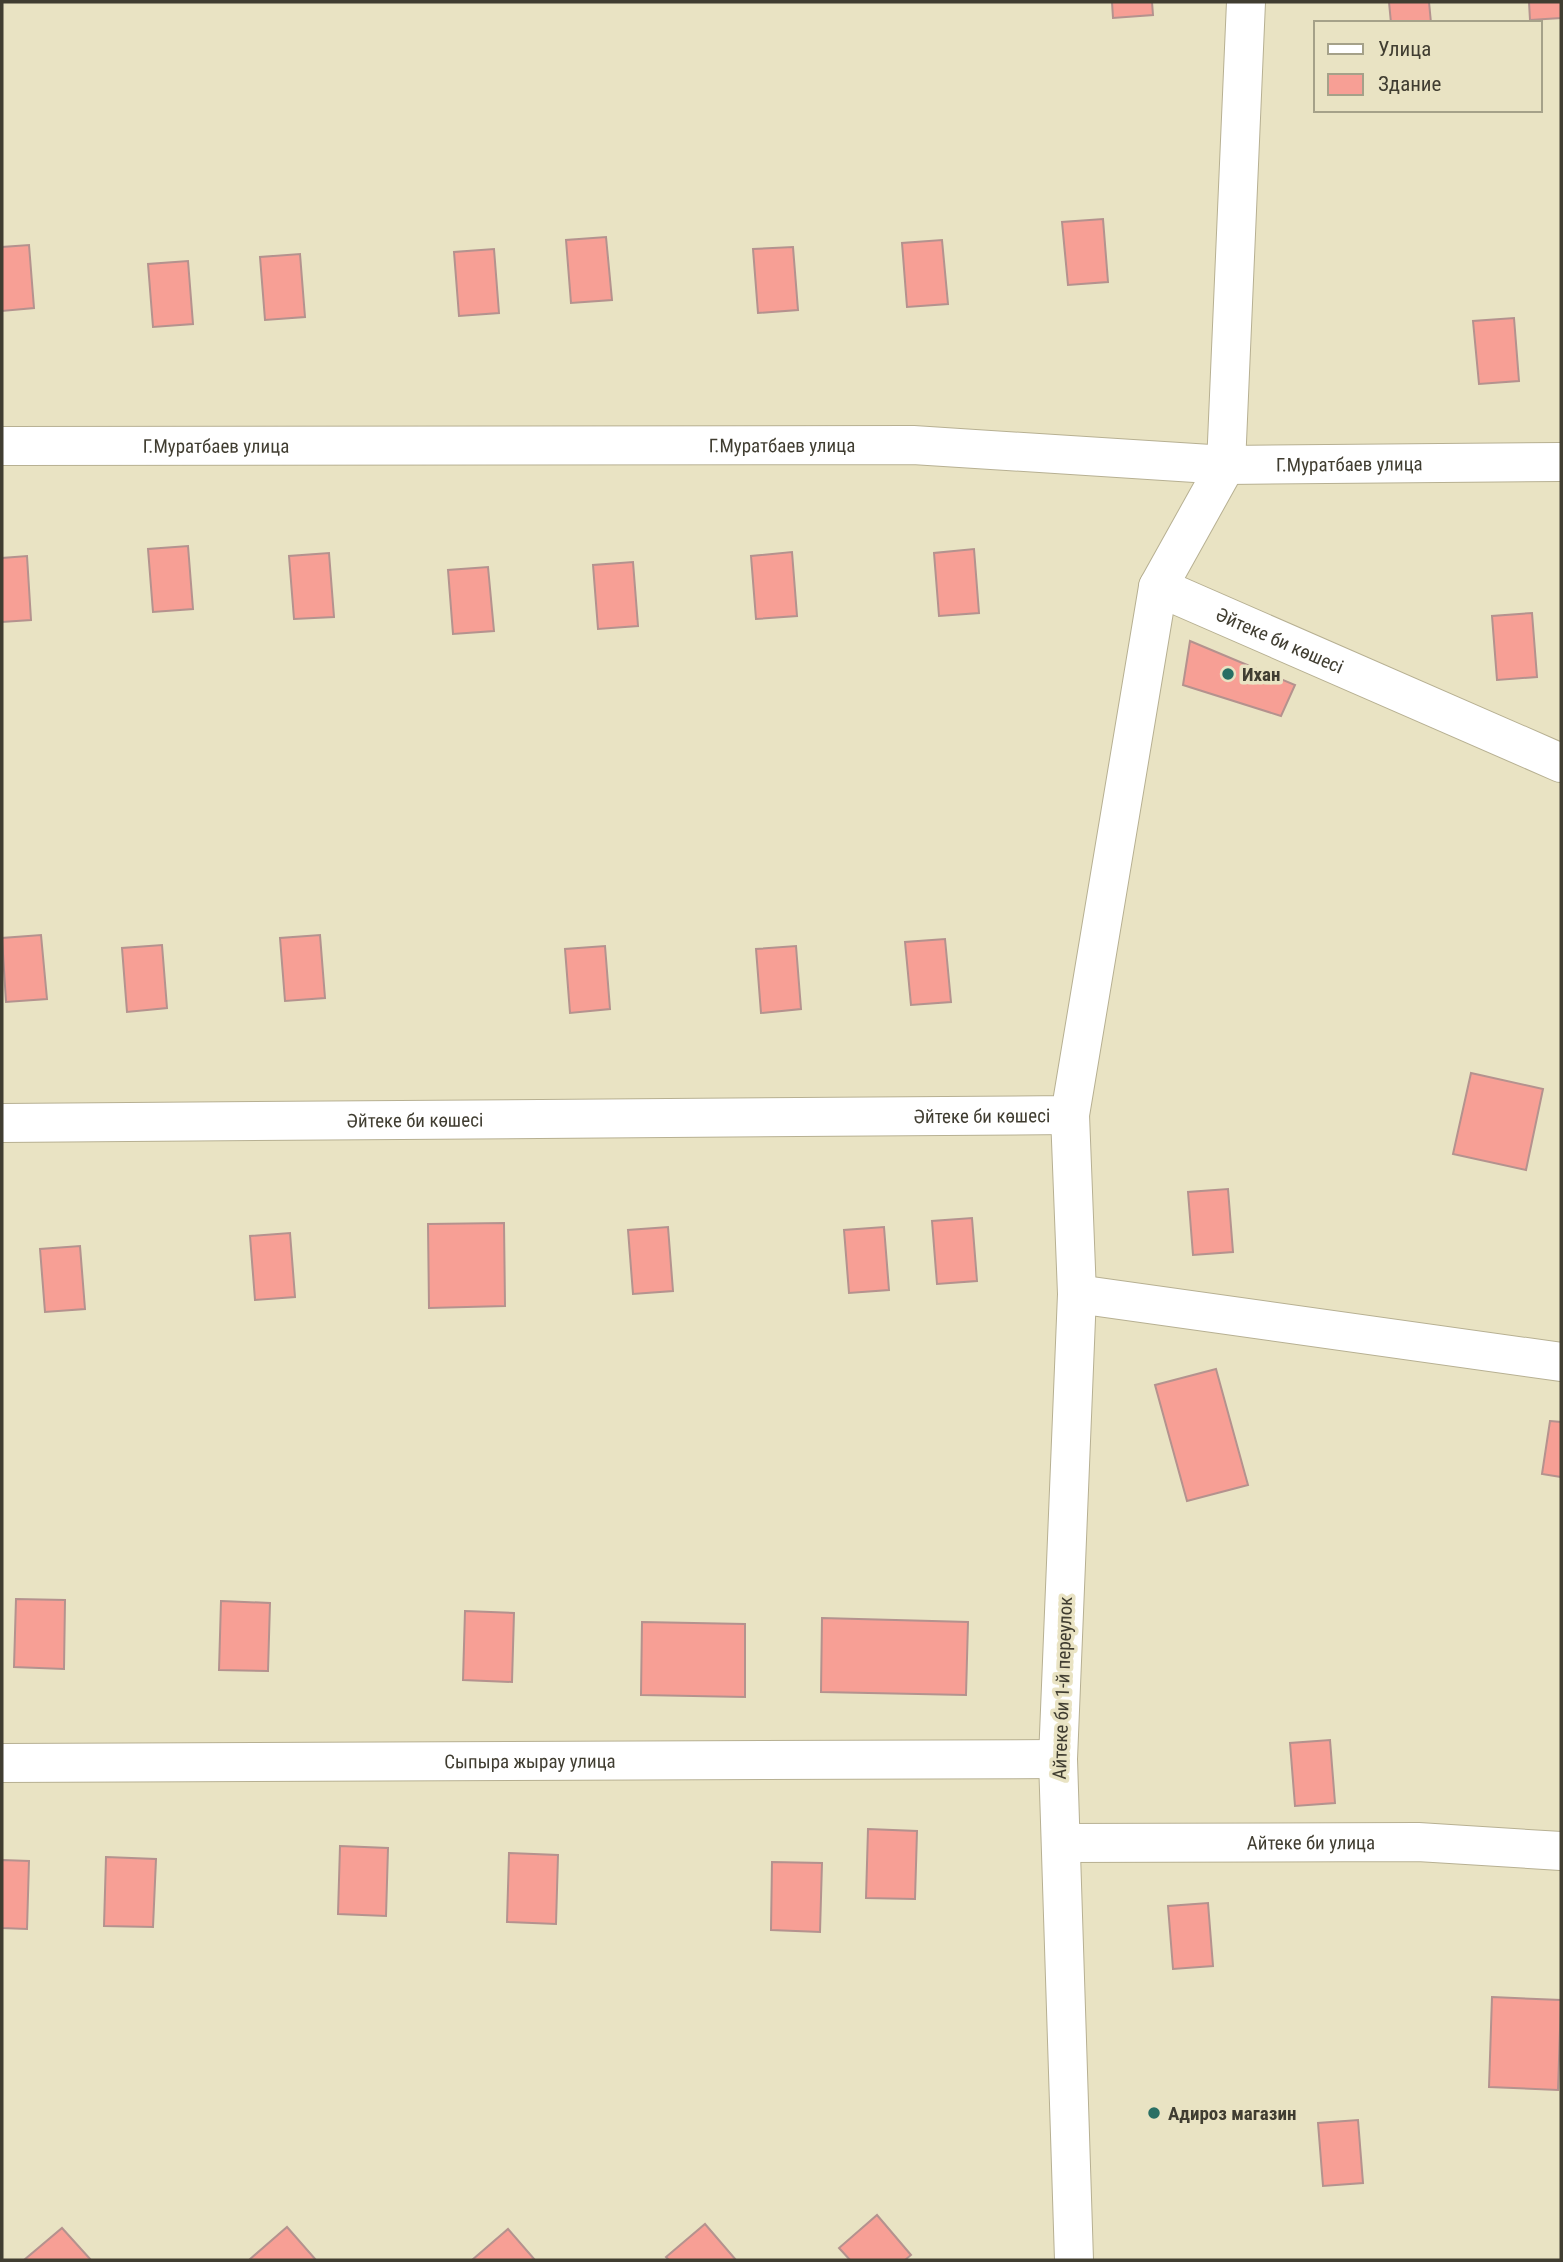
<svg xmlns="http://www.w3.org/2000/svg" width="1563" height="2262" font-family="'Roboto Condensed',sans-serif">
	<rect width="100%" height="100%" fill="#e9e3c3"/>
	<g fill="#f79f95" stroke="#b4928e" stroke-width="2">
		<polygon points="1112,2 1152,2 1153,15 1113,18"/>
		<polygon points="1389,2 1429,2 1431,23 1391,23"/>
		<polygon points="1529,2 1561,2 1561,18 1530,20"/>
		<polygon points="1103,219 1108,282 1068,285 1062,222"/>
		<polygon points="606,237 612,300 571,303 566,240"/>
		<polygon points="942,240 948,304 907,307 902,243"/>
		<polygon points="29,245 34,308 2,311 2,247"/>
		<polygon points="793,247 798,310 758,313 753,249"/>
		<polygon points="494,249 499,313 459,316 454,252"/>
		<polygon points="300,254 305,317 265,320 260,257"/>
		<polygon points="188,261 193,324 153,327 148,264"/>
		<polygon points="1514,318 1519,381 1479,384 1473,321"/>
		<polygon points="188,546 193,609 153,612 148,549"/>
		<polygon points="974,549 979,613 939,616 934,553"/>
		<polygon points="792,552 797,616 756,619 751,556"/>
		<polygon points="329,553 334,617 294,619 289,556"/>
		<polygon points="27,556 31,620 2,622 2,558"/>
		<polygon points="633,562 638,626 598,629 593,565"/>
		<polygon points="488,567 494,631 453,634 448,570"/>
		<polygon points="1532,613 1537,677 1497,680 1492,616"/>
		<polygon points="1190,641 1295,685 1281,716 1183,685"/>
		<polygon points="41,935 47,999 6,1002 2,938"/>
		<polygon points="320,935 325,998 285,1001 280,938"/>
		<polygon points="945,939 951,1002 911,1005 905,942"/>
		<polygon points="162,945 167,1008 127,1012 122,948"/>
		<polygon points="605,946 610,1009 570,1013 565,949"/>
		<polygon points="796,946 801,1009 761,1013 756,949"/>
		<polygon points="1471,1073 1543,1089 1526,1170 1453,1154"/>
		<polygon points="1228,1189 1233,1252 1193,1255 1188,1192"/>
		<polygon points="972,1218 977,1281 937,1284 932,1221"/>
		<polygon points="504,1223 505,1306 429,1308 428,1224"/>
		<polygon points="668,1227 673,1291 633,1294 628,1230"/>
		<polygon points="884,1227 889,1290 849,1293 844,1230"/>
		<polygon points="290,1233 295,1297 255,1300 250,1236"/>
		<polygon points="80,1246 85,1309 45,1312 40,1249"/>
		<polygon points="1216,1369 1248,1485 1187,1501 1155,1385"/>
		<polygon points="1550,1421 1561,1422 1561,1477 1542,1474"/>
		<polygon points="16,1599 65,1600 64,1669 14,1667"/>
		<polygon points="221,1601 270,1603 268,1671 219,1670"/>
		<polygon points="465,1611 514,1613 512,1682 463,1680"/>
		<polygon points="822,1618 968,1622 966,1695 821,1692"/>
		<polygon points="642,1622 745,1624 745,1697 641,1695"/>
		<polygon points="1330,1740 1335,1803 1295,1806 1290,1743"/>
		<polygon points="868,1829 917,1831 915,1899 866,1898"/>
		<polygon points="340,1846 388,1848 386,1916 338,1914"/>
		<polygon points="509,1853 558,1855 556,1924 507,1922"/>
		<polygon points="106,1857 156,1859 153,1927 104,1926"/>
		<polygon points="2,1860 29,1861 27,1929 2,1928"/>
		<polygon points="772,1862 822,1863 820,1932 771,1930"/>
		<polygon points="1208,1903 1213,1966 1173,1969 1168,1906"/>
		<polygon points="1492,1997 1561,2000 1558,2090 1489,2087"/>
		<polygon points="1358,2120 1363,2183 1323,2186 1318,2123"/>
		<polygon points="877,2215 911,2255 905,2260 850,2260 839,2248"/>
		<polygon points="705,2224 736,2260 669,2260 666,2257"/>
		<polygon points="287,2227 316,2260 249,2260"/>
		<polygon points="62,2228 91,2260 24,2260"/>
		<polygon points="508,2229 535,2260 472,2260"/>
	</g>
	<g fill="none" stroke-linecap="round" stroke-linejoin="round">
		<g stroke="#b7b092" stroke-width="40">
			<g id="minor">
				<path id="s1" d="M2,446L913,445L1226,465L1561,462"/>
				<path id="s2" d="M1158,587L1561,763"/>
				<polyline points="1070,1115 1077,1294 1058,1759 1074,2260"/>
				<path id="s3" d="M2,1123L1070,1115L1158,587L1226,465L1246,2"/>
				<polyline points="1077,1294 1561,1362"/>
				<path id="s4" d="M2,1763L1058,1759"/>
				<path id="s5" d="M1061,1843L1418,1842L1561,1851"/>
			</g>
		</g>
		<use href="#minor" stroke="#fff" stroke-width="38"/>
	</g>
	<g fill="#296f64" stroke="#e9e3c3" stroke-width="2.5">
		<circle cx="1228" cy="674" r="7"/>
		<circle cx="1154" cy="2113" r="7"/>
	</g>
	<g text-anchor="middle" stroke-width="7" stroke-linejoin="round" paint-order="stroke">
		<g font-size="19" fill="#403d31" stroke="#e9e3c3">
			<text dy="7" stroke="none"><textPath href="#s1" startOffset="780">Г.Муратбаев улица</textPath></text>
			<text dy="7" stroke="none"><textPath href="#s1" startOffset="214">Г.Муратбаев улица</textPath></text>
			<text dy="7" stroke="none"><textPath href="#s1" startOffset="1348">Г.Муратбаев улица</textPath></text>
			<text dy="7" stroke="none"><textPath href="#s2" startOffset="133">Әйтеке би көшесі</textPath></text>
			<text dy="7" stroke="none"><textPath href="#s3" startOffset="980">Әйтеке би көшесі</textPath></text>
			<text dy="7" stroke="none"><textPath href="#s3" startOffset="413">Әйтеке би көшесі</textPath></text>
			<text transform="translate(1062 1688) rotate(-88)" y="7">Айтеке би 1-й переулок</text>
			<text dy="7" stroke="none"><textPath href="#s4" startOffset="528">Сыпыра жырау улица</textPath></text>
			<text dy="7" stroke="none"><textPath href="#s5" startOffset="250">Айтеке би улица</textPath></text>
		</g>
		<g font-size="19" font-weight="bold" fill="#403d31" stroke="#e9e3c3" text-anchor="start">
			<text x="1242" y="681">Ихан</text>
			<text x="1168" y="2120">Адироз магазин</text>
		</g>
	</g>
	<rect width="1563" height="2262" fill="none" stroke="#403d31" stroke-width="7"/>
	<rect x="1314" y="21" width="228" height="91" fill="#e9e3c3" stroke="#a5a189" stroke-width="2"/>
	<rect x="1328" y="44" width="35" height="10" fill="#ffffff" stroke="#a5a189" stroke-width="2"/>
	<text x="1378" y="56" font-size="21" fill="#403d31">Улица</text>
	<rect x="1328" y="74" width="35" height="21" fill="#f79f95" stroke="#a5a189" stroke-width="2"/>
	<text x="1378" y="91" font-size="21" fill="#403d31">Здание</text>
</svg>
